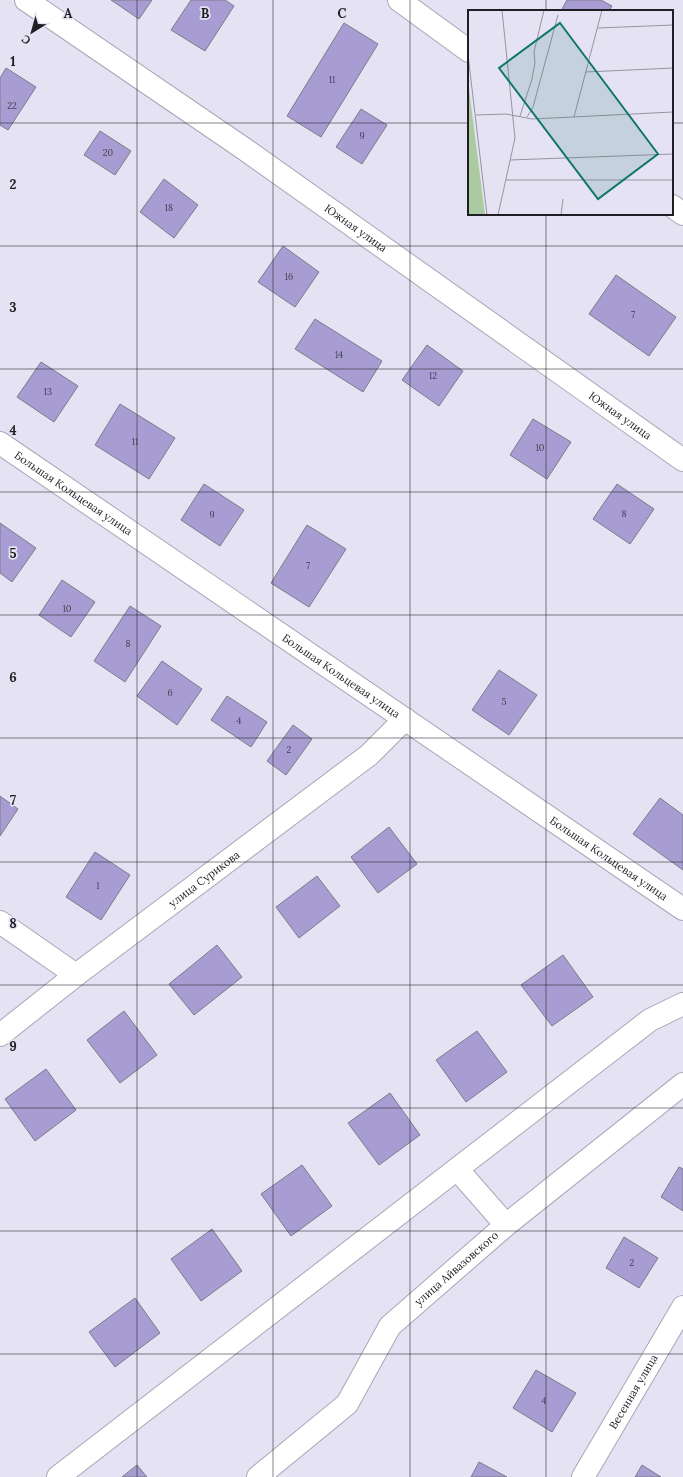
<svg xmlns="http://www.w3.org/2000/svg" width="683" height="1477" font-family="Lora,serif">
	<rect width="100%" height="100%" fill="#e5e2f3"/>
	<g fill="#a89dd2" stroke="#7d7a8a">
		<polygon points="111,0 152,0 139,19"/>
		<polygon points="191,0 225,0 234,6 205,51 171,30"/>
		<polygon points="567,0 601,0 612,6 609,11 561,11"/>
		<polygon points="344,23 378,44 321,137 287,116"/>
		<polygon points="6,68 36,87 8,130 0,125 0,78"/>
		<polygon points="361,109 387,125 362,164 336,147"/>
		<polygon points="100,131 131,151 115,175 84,155"/>
		<polygon points="164,179 198,205 174,238 140,212"/>
		<polygon points="283,246 319,272 295,307 258,282"/>
		<polygon points="616,275 676,317 649,356 589,314"/>
		<polygon points="315,319 382,361 363,392 295,349"/>
		<polygon points="427,345 463,371 439,406 402,380"/>
		<polygon points="41,362 78,386 54,422 17,397"/>
		<polygon points="120,404 175,438 149,479 95,445"/>
		<polygon points="533,419 571,442 547,479 510,455"/>
		<polygon points="204,484 244,510 220,546 181,520"/>
		<polygon points="617,484 654,509 630,544 593,519"/>
		<polygon points="0,523 36,548 12,582 0,573"/>
		<polygon points="307,525 346,549 309,607 271,583"/>
		<polygon points="62,580 95,602 71,637 39,615"/>
		<polygon points="130,606 161,626 125,682 94,661"/>
		<polygon points="162,661 202,689 177,725 137,696"/>
		<polygon points="499,670 537,695 509,735 472,710"/>
		<polygon points="227,696 267,722 251,747 211,720"/>
		<polygon points="293,725 312,739 286,775 267,761"/>
		<polygon points="0,796 18,809 0,836"/>
		<polygon points="660,798 683,815 683,870 633,834"/>
		<polygon points="389,827 417,864 378,893 351,857"/>
		<polygon points="95,852 130,875 101,920 66,897"/>
		<polygon points="317,876 340,906 299,938 276,907"/>
		<polygon points="217,945 242,977 194,1015 169,984"/>
		<polygon points="563,955 593,997 552,1026 521,985"/>
		<polygon points="124,1011 157,1055 120,1083 87,1040"/>
		<polygon points="477,1031 507,1072 466,1102 436,1060"/>
		<polygon points="46,1069 76,1110 35,1141 5,1099"/>
		<polygon points="390,1093 420,1135 379,1165 348,1123"/>
		<polygon points="302,1165 332,1206 291,1236 261,1194"/>
		<polygon points="679,1167 683,1169 683,1211 661,1197"/>
		<polygon points="212,1229 242,1271 201,1301 171,1259"/>
		<polygon points="624,1237 658,1258 639,1288 606,1268"/>
		<polygon points="135,1298 160,1333 115,1367 89,1332"/>
		<polygon points="536,1370 576,1393 552,1432 513,1408"/>
		<polygon points="479,1462 507,1477 471,1477"/>
		<polygon points="137,1465 147,1477 122,1477"/>
		<polygon points="642,1465 661,1477 635,1477"/>
	</g>
	<g fill="none" stroke-linecap="round" stroke-linejoin="round">
		<g stroke="#a9a6b7" stroke-width="24">
			<g id="minor">
				<polyline points="399,0 469,51"/>
				<polyline points="672,206 683,214"/>
				<path id="s1" d="M0,443L683,909"/>
				<polyline points="0,922 76,975"/>
				<path id="s2" d="M0,1035L76,975L369,755L405,719"/>
				<polyline points="457,1169 506,1225"/>
				<polyline points="58,1477 650,1020 683,1004"/>
				<path id="s3" d="M258,1477L347,1404L390,1326L506,1225L683,1084"/>
			</g>
		</g>
		<g stroke="#a9a6b7" stroke-width="24">
			<g id="tertiary">
				<path id="s4" d="M26,0L243,148L683,460"/>
				<path id="s5" d="M583,1477L683,1307"/>
			</g>
		</g>
		<use href="#minor" stroke="#fff" stroke-width="22"/>
		<use href="#tertiary" stroke="#fff" stroke-width="22"/>
	</g>
	<path fill="none" stroke="#1f1e24" stroke-width="1" stroke-opacity="0.55" d="M137,0V1477M273,0V1477M410,0V1477M546,0V11M0,123H469M672,123H683M546,214V1477M0,246H683M0,369H683M0,492H683M0,615H683M0,738H683M0,862H683M0,985H683M0,1108H683M0,1231H683M0,1354H683"/>
	<g text-anchor="middle" stroke-width="3.5" stroke-linejoin="round" paint-order="stroke">
		<g font-size="9" fill="#413e50">
			<text x="332" y="83">11</text>
			<text x="12" y="109">22</text>
			<text x="362" y="139">9</text>
			<text x="108" y="156">20</text>
			<text x="169" y="211">18</text>
			<text x="289" y="280">16</text>
			<text x="633" y="318">7</text>
			<text x="339" y="358">14</text>
			<text x="433" y="379">12</text>
			<text x="48" y="395">13</text>
			<text x="135" y="445">11</text>
			<text x="540" y="451">10</text>
			<text x="624" y="517">8</text>
			<text x="212" y="518">9</text>
			<text x="308" y="569">7</text>
			<text x="67" y="612">10</text>
			<text x="128" y="647">8</text>
			<text x="170" y="696">6</text>
			<text x="504" y="705">5</text>
			<text x="239" y="724">4</text>
			<text x="289" y="753">2</text>
			<text x="98" y="889">1</text>
			<text x="632" y="1266">2</text>
			<text x="544" y="1404">4</text>
		</g>
		<g font-size="11" fill="#1f1e24" stroke="#e5e2f3">
			<text dy="4" stroke="none"><textPath href="#s4" startOffset="401">Южная улица</textPath></text>
			<text dy="4" stroke="none"><textPath href="#s4" startOffset="725">Южная улица</textPath></text>
			<text dy="4" stroke="none"><textPath href="#s1" startOffset="89">Большая Кольцевая улица</textPath></text>
			<text dy="4" stroke="none"><textPath href="#s1" startOffset="413">Большая Кольцевая улица</textPath></text>
			<text dy="4" stroke="none"><textPath href="#s1" startOffset="737">Большая Кольцевая улица</textPath></text>
			<text dy="4" stroke="none"><textPath href="#s2" startOffset="257">улица Сурикова</textPath></text>
			<text dy="4" stroke="none"><textPath href="#s3" startOffset="292">улица Айвазовского</textPath></text>
			<text dy="4" stroke="none"><textPath href="#s5" startOffset="99">Весенная улица</textPath></text>
		</g>
	</g>
	<g transform="translate(468 10)">
		<rect width="205" height="205" fill="#e5e2f3"/>
		<path d="M0,70L3,95L17,205H1Z" fill="#abcaa0"/>
		<path fill="none" stroke="#9694a0" stroke-width="1" d="M130,18L205,15M0,45L19,205M118,62L205,58M8,105L38,104L64,109L205,102M52,106L64,69L67,52L66,42L76,0M59,107L65,97L90,5M106,107L134,0M42,150L205,144M38,170H205M30,205L47,128L34,0M93,205L95,189"/>
		<path fill="#0f766e" fill-opacity="0.15" stroke="#0f766e" stroke-width="2" d="M92,13L190,144L130,189L31,58Z"/>
		<rect width="205" height="205" fill="none" stroke="#1f1e24" stroke-width="2"/>
	</g>
	<g font-size="13" text-anchor="middle" font-weight="bold" fill="#1f1e24" stroke="#e5e2f3" stroke-width="3.5" stroke-linejoin="round" paint-order="stroke">
		<text x="68" y="18">A</text>
		<text x="205" y="18">B</text>
		<text x="342" y="18">C</text>
		<text x="13" y="66">1</text>
		<text x="13" y="189">2</text>
		<text x="13" y="312">3</text>
		<text x="13" y="435">4</text>
		<text x="13" y="558">5</text>
		<text x="13" y="682">6</text>
		<text x="13" y="805">7</text>
		<text x="13" y="928">8</text>
		<text x="13" y="1051">9</text>
	</g>
	<g transform="translate(32 32) rotate(217)" stroke="#e5e2f3" stroke-width="3" paint-order="stroke">
	<path d="M0-3L7 15L0 10L-7 15Z" fill="#1f1e24"/>
	<text y="-6" font-size="11" font-weight="bold" text-anchor="middle" fill="#1f1e24">С</text>
	</g>
</svg>
